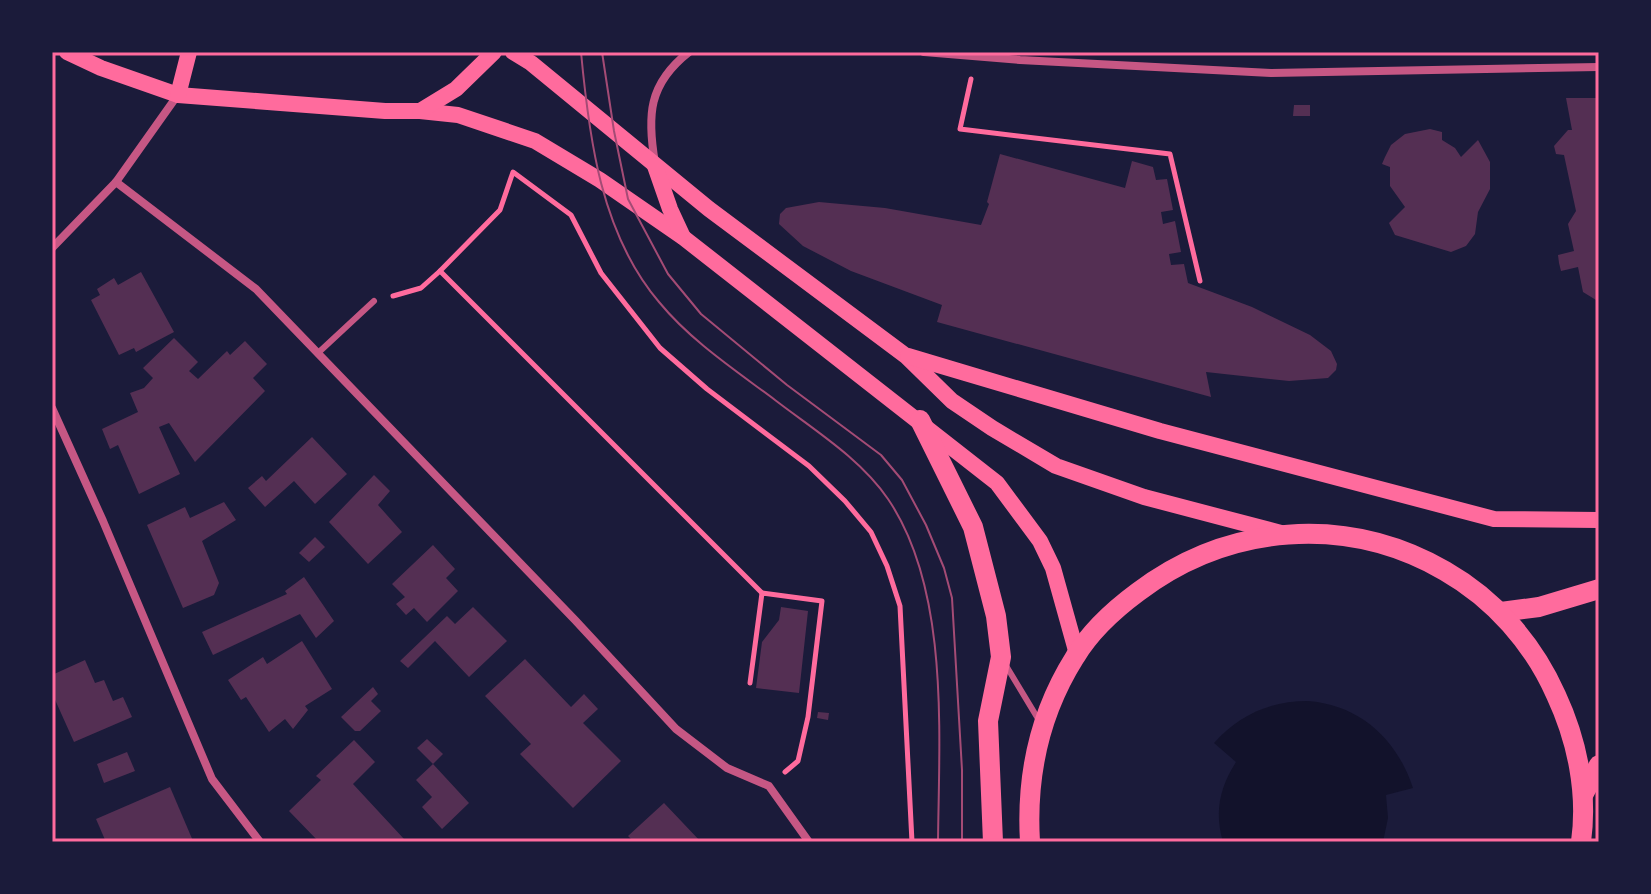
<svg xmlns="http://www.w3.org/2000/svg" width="1651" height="894" font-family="'PT Sans',sans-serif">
	<rect width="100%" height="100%" fill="#1b1b3a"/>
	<path fill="#12122b" d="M1308,701C1360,705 1397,739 1413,788L1386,795L1388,818L1383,842H1223C1214,812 1220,787 1236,762L1214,743C1239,715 1270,701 1308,701Z"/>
	<g fill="#542f53">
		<polygon points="1566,98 1599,98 1599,309 1596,300 1583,292 1578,267 1561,271 1559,263 1558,255 1574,251 1568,224 1576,211 1564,155 1556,154 1554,146 1568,130 1572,130"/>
		<polygon points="1294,105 1310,105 1310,116 1293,116"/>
		<polygon points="1430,129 1442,132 1442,140 1455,148 1461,157 1478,140 1490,162 1490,189 1478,212 1475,234 1466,246 1451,252 1395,235 1389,223 1405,207 1390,186 1390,167 1382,164 1385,157 1391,145 1405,134"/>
		<polygon points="1000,154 1125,188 1132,161 1153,167 1156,180 1167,179 1173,210 1161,212 1163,224 1175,221 1181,252 1169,254 1171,265 1184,264 1188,283 1252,307 1310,335 1331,351 1337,364 1336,370 1328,378 1289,381 1206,372 1211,397 937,322 942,305 851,271 803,246 779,224 780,214 786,208 819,202 885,208 981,225 989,204 987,202"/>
		<polygon points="141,272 174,332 136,352 134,348 119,355 91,300 100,295 97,289 114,278 118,285"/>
		<polygon points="174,338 198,362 189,371 198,379 227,351 230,355 245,341 267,364 253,378 265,391 195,462 169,423 159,427 180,474 139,494 118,445 110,449 102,429 138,412 130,393 144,388 153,378 143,368"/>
		<polygon points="312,437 347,474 315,504 294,481 265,507 248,488 262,476 266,481"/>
		<polygon points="374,475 390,491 378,505 402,532 368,564 329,522"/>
		<polygon points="224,502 236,520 202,541 219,583 214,595 183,608 147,525 185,507 190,518"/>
		<polygon points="315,537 325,547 309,562 299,553"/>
		<polygon points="433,545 455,569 446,578 458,591 427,622 414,608 406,615 396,604 405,597 392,584"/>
		<polygon points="304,577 334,621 316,638 300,614 213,655 202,632 287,594 285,591"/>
		<polygon points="473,607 507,641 469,677 435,641 408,668 400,661 447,616 455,624"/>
		<polygon points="781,607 808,611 799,693 756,688 762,642 779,620"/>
		<polygon points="302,641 332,689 305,706 308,710 293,729 285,719 269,732 246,697 241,700 228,680 263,657 267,664"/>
		<polygon points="525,659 571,707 584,694 598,709 583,723 621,761 573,808 520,754 531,744 485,696"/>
		<polygon points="85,660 95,683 104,680 113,701 123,697 132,717 74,742 52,693 52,675"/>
		<polygon points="373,687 378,694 371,701 381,711 360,731 355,731 341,717"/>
		<polygon points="818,712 829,713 828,720 817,718"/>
		<polygon points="427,739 443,754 433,764 417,748"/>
		<polygon points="354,740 375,762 353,784 404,839 400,842 319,842 289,811 321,780 316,776"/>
		<polygon points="127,752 135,771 104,783 97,764"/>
		<polygon points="433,764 469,803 442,829 422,807 432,797 416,780"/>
		<polygon points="170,787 193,841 106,842 96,819"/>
		<polygon points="664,803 701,842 630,842 632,840 628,836"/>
	</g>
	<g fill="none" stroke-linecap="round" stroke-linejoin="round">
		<g stroke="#ff6b9d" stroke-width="5">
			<polyline points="971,79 960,129 1170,154 1200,281"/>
			<polyline points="393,296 421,288 440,271"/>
			<polyline points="762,593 440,271 500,210 513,172 571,215 601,273 660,348 707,389 809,466 845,501 871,532 887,566 900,606 912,842"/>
			<polyline points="750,683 762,593 822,601 808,717 798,761 785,772"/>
		</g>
		<g stroke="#c65784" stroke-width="6">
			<polyline points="318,353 374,301"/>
			<polyline points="1005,664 1040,722"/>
		</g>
		<g stroke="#c65784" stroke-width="8">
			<polyline points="924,52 1020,60 1271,73 1599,67"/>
			<path d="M655,163C647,116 648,84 689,52"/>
			<polyline points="116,182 256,289 575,620 676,729 727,768 769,786 809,842"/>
			<polyline points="52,248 116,182 177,96"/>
			<polyline points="52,408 103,521 212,779 260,842"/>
		</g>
		<g stroke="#ff6b9d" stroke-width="16">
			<polyline points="67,52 101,68 178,95 385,111 420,111 458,115 535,141 600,180 684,238 997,483 1040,541 1053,568 1077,654"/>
			<polyline points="513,52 531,63 709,209 906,356 952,401 992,428 1056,466 1144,497 1281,533"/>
			<polyline points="178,95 189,52"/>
			<polyline points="420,111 456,89 494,52"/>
			<polyline points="655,166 670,209 683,237"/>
			<polyline points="908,356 1160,431 1494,519 1599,520"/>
		</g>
		<g stroke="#ff6b9d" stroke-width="20">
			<polyline points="920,420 973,527 996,616 1001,657 988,721 993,842"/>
			<polyline points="1501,612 1539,607 1599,589"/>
			<polyline points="1583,795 1599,765"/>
			<path d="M1030,842C1026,775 1039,714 1075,657C1090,632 1115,609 1138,592C1228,524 1346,514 1445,571C1494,599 1533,643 1556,695C1577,740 1588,792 1581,842"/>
		</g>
		<g stroke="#a44b75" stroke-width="2">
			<path d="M581,52C589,138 601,234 659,302C691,341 735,370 775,400C814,430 860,458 888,499C950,590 939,736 938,842"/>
			<polyline points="602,52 614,131 628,199 668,274 701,314 787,385 881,455 902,480 926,525 944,568 952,598 962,770 962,842"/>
		</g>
	</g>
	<rect width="1651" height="894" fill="none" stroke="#1b1b3a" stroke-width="108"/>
	<rect x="54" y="54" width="1543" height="786" fill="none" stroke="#ff6b9d" stroke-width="3"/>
</svg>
